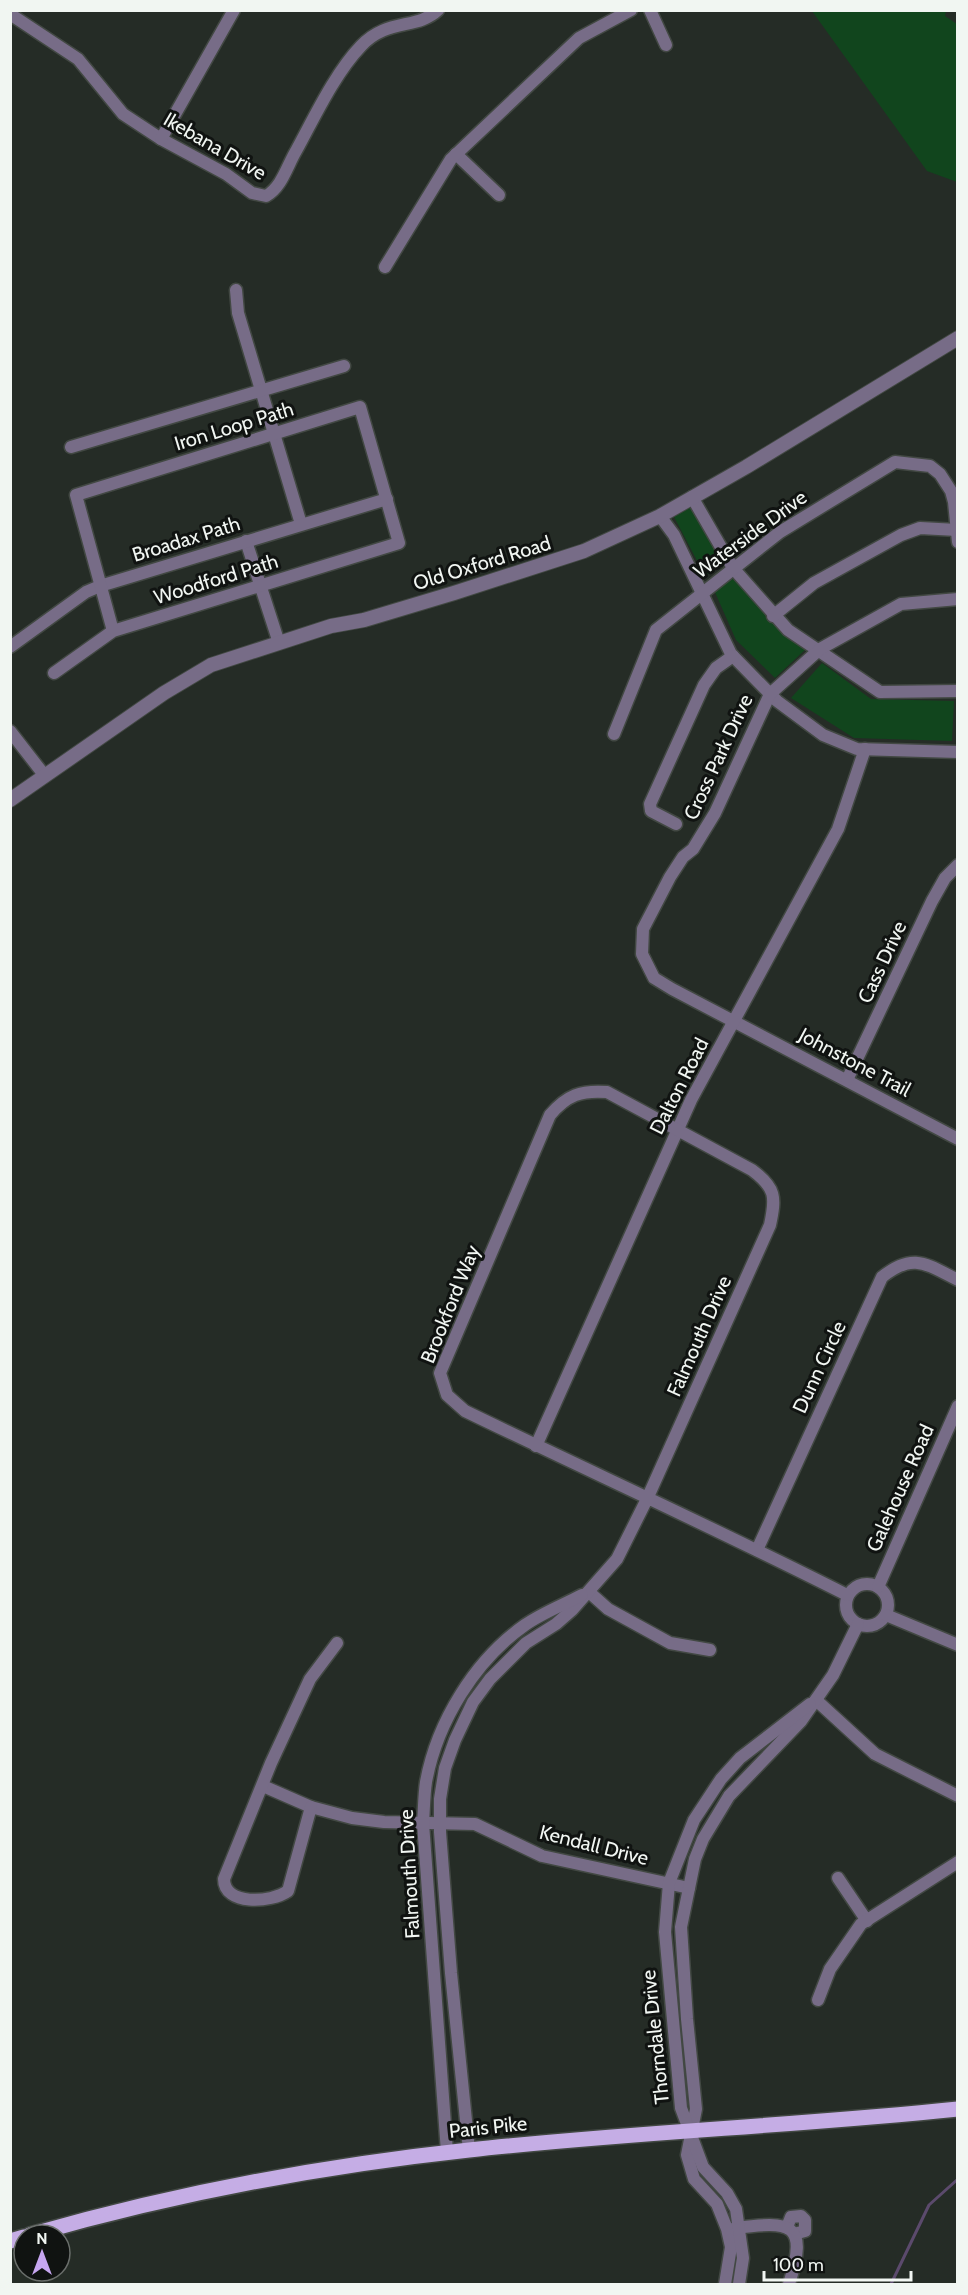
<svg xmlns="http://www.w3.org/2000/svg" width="968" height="2295" font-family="Cabin,sans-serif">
	<rect width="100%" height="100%" fill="#252c26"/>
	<g fill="#11451d">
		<polygon points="812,11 946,11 945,16 957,24 957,182 927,171"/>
		<polygon points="690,502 725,562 705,576 672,513"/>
		<polygon points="732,574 769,619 806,649 775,678 736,640 714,590"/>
		<polygon points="822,663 871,699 954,701 952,741 854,738 791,698"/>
	</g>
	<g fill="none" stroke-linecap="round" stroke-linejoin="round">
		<polyline stroke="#5b4a6c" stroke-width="3" points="891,2284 929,2205 958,2179"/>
		<g stroke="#424843" stroke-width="15">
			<g id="minor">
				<polyline points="650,10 666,45"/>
				<path d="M10,14L78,59L123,114L161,139L226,174L252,193L266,196C282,187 287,166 296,151C314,118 335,73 361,46C387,18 417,30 438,10"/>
				<polyline points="161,139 234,10"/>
				<polyline points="456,154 499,195"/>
				<polyline points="385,267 451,159 579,38 631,10"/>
				<polyline points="236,290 238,313 301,524"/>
				<polyline points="71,447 344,366"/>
				<polyline points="692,497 733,568 788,630 880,692 958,691"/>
				<polyline points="660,516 674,535 731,654 777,701 823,735 857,749 958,752"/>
				<polyline points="246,541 279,643"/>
				<polyline points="958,599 901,604 820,649 770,694 715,813 693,849 683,857 670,877 643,929 642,954 654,978 672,989 958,1139"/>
				<polyline points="773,616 814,583 901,535 920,528 957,530"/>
				<polyline points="10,647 86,592 100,586 387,499"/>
				<polyline points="54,673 113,631 399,543 360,407 76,495 113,631"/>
				<polyline points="10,731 45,776"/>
				<polyline points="614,734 656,630 780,532 895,462 930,466 940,474 951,491 954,502 958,542"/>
				<polyline points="676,824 651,811 650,804 704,685 716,668 733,656"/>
				<polyline points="847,1080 932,901 945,878 958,865"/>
				<polyline points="536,1446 691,1100 838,829 865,749"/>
				<path d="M757,1550L882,1277C913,1252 926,1264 958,1280"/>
				<circle cx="867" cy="1605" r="21"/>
				<polyline points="878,1587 958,1406"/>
				<polyline points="589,1592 608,1609 670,1643 710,1650"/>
				<polyline points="886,1615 958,1645"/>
				<polyline points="816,1700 875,1754 958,1796"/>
				<polyline points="263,1786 311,1807 352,1818 384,1822 475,1824 542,1856 689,1888"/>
				<path d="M311,1807L288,1891C271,1903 224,1906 224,1879L271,1763L310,1679L337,1643"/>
				<polyline points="838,1878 867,1921"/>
				<polyline points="818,2000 830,1969 861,1924 958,1862"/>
				<path d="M469,2150L451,1973L440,1832V1799L445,1768L455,1740L473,1702L490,1679L526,1643L556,1624L572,1610L617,1559L647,1499L770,1225C776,1197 776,1188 752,1170L607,1092C581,1090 567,1095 550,1115L440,1373L447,1395L465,1411C593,1473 721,1531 847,1595"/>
				<path d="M447,2152L423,1823C424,1810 424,1795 426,1782C437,1722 475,1660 525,1625C542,1613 563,1605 582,1595"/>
				<polyline points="787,2227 791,2217 801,2216 805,2220 805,2231 794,2234"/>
				<path d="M735,2228C791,2221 809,2222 789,2284"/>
				<polyline points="725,2284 731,2247 727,2229 717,2204 694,2179 687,2155 696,2109 687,2019 681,1927 695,1859 703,1839 729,1796 801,1721 833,1675 858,1624"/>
				<polyline points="739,2284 743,2258 736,2209 727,2193 703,2167 681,2108 665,1932 669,1883 694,1820 721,1779 740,1758 810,1704"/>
			</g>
		</g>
		<g stroke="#424843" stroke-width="16">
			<polyline id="tertiary" points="10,800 164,693 211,665 331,626 364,620 454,593 584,551 660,516 746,467 958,338"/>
		</g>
		<g stroke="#424843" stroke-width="18">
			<g id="primary">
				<path d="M30,2235C173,2194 321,2166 469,2150C632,2132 795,2126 958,2109"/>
				<polyline points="10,2241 24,2237"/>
			</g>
		</g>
		<use href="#minor" stroke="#776c87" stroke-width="12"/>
		<use href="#tertiary" stroke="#776c87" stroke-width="14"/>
		<use href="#primary" stroke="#c5ade5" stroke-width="15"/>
	</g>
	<g text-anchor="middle" stroke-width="6" stroke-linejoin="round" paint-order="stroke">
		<g font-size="20" fill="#f1f6f2" stroke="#101311">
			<text transform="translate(215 146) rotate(30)" y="7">Ikebana Drive</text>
			<text transform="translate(234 426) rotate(-17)" y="7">Iron Loop Path</text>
			<text transform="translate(750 534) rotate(-36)" y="7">Waterside Drive</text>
			<text transform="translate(186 539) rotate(-17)" y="7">Broadax Path</text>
			<text transform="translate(482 563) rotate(-17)" y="7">Old Oxford Road</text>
			<text transform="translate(216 579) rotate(-17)" y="7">Woodford Path</text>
			<text transform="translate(718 757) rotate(-65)" y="7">Cross Park Drive</text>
			<text transform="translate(882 962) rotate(-65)" y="7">Cass Drive</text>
			<text transform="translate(855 1062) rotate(28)" y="7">Johnstone Trail</text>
			<text transform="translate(679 1086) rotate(-63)" y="7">Dalton Road</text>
			<text transform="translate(450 1304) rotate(-68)" y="7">Brookford Way</text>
			<text transform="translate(699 1336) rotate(-66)" y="7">Falmouth Drive</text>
			<text transform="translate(819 1367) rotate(-65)" y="7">Dunn Circle</text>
			<text transform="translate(900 1488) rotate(-66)" y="7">Galehouse Road</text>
			<text transform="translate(594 1845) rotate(14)" y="7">Kendall Drive</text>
			<text transform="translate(409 1874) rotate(-93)" y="7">Falmouth Drive</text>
			<text transform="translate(655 2037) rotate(-96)" y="7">Thorndale Drive</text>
			<text transform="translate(488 2127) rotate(-6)" y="7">Paris Pike</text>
		</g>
	</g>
	<rect width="968" height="2295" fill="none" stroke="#f1f6f2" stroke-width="24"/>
	<g transform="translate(42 2253)"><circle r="28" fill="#101311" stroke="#6a6e6b" stroke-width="1.5"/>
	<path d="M0-4.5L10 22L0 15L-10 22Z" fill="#c6a6f0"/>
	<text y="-9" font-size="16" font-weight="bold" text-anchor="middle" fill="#f1f6f2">N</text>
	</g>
	<path d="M764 2271v9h147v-9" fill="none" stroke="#f1f6f2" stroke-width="3"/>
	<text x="773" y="2271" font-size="18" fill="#f1f6f2" stroke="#101311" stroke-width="4.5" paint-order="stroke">100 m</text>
</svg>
